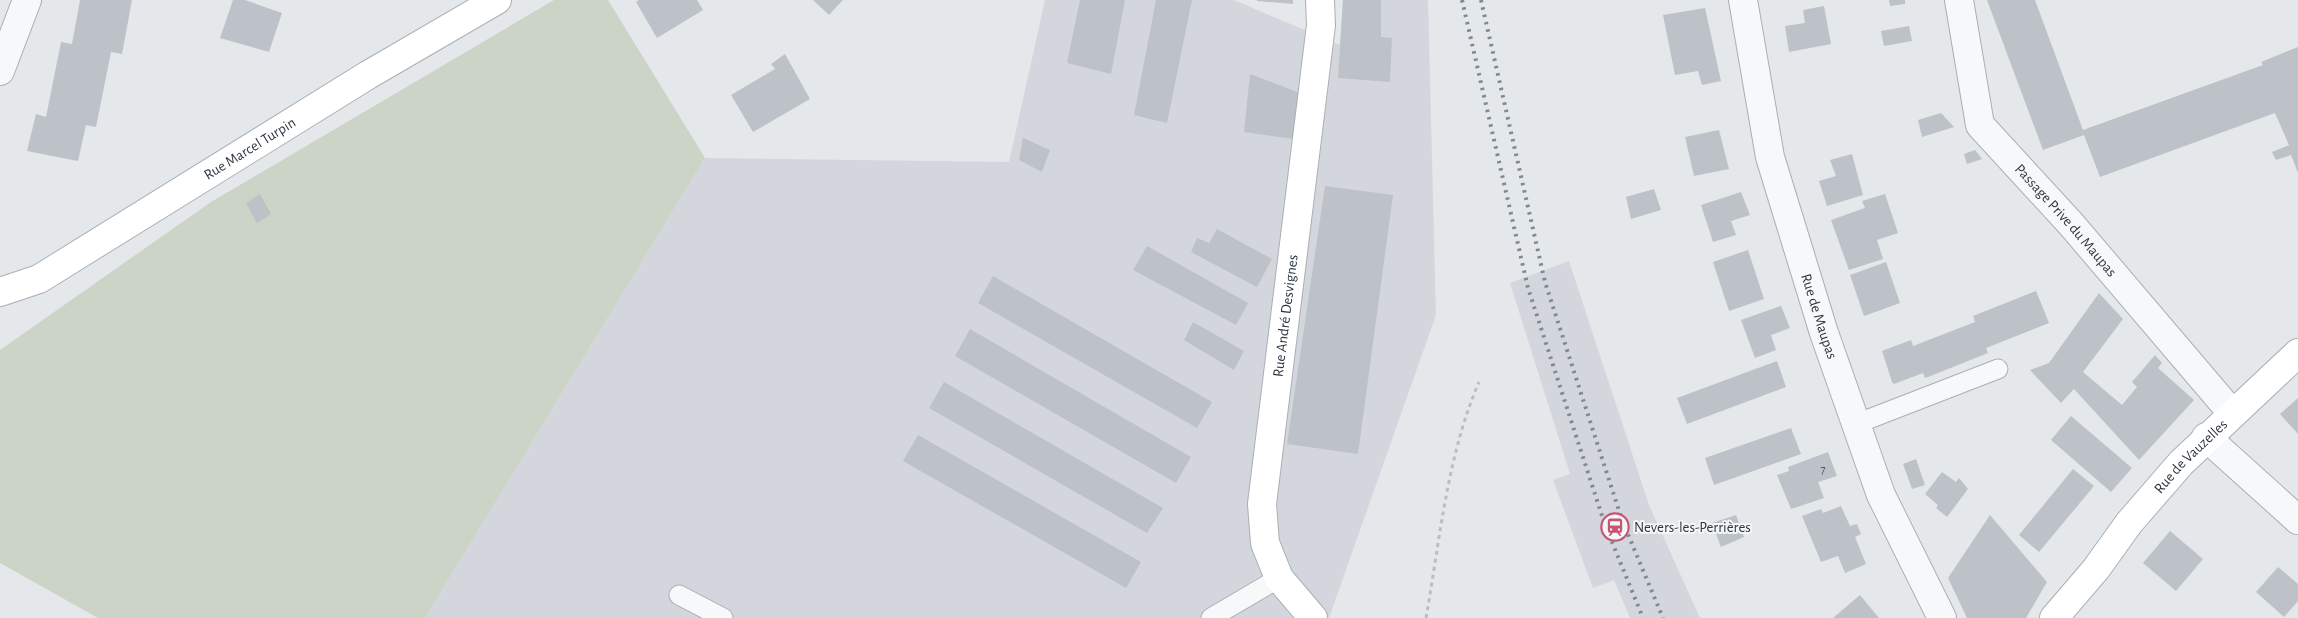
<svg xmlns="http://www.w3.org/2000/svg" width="2298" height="618" font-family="'Alegreya Sans',sans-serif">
	<rect width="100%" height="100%" fill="#e4e8eb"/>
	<g fill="#d3d7dd">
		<polygon points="1045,0 1234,0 1340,45 1343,0 1428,0 1436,315 1329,618 425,618 705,158 1009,162"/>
		<polygon points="1569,261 1649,505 1700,618 1630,618 1614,580 1593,588 1553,480 1570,474 1510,283"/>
	</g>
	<polygon fill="#cbd4c6" points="554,0 608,0 705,158 425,618 98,618 0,563 0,350 211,202"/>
	<g fill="#bcc2c7">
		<polygon points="80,0 132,0 122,54 111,52 96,127 86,125 78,161 27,151 36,114 46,117 61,42 72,44"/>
		<polygon points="233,0 245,0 282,13 269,52 220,38"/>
		<polygon points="639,0 697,0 703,10 657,38 636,2"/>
		<polygon points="813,0 843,0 829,15"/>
		<polygon points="1080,0 1125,0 1111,74 1067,63"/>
		<polygon points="1156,0 1192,0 1167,123 1134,115"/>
		<polygon points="1257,0 1293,0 1293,4 1257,1"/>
		<polygon points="1343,0 1381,0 1381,37 1392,38 1390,82 1338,78"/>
		<polygon points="1889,0 1905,0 1905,4 1890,6"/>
		<polygon points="1987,0 2035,0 2083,130 2263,65 2261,62 2298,47 2298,173 2291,155 2276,160 2272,152 2289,145 2275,113 2100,177 2084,135 2043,150"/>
		<polygon points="1824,6 1831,44 1789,52 1785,26 1805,23 1803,10"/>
		<polygon points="1705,8 1721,81 1702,85 1698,71 1675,75 1663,15"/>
		<polygon points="1909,26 1912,41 1884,46 1881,31"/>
		<polygon points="785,54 810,99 753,132 731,95 775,69 771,64"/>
		<polygon points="1250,74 1300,93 1294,139 1244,132"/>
		<polygon points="1941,113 1954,127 1922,137 1918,120"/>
		<polygon points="1719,130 1729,169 1694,176 1685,137"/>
		<polygon points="1023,138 1050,150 1042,172 1019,160"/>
		<polygon points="1975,150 1982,159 1967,164 1964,154"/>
		<polygon points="1852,154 1863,195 1827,206 1819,181 1836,176 1830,160"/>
		<polygon points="1325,186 1393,195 1358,454 1287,444"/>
		<polygon points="1654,189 1661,210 1631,219 1626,197"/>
		<polygon points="1741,192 1750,215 1731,221 1736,235 1713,242 1701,205"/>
		<polygon points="260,194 271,214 257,223 246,203"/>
		<polygon points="1885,194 1898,233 1877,240 1883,259 1849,270 1831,220 1865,208 1862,201"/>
		<polygon points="1217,229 1272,259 1257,287 1191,252 1197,238 1209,243"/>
		<polygon points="1147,246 1248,303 1236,325 1133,270"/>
		<polygon points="1748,250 1764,299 1729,311 1713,262"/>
		<polygon points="1886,262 1900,303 1864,316 1850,275"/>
		<polygon points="993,276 1212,402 1197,428 978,303"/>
		<polygon points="2036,291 2049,323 1986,348 1988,353 1928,377 1925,378 1923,373 1894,384 1892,382 1882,351 1911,340 1913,346 1975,322 1973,316"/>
		<polygon points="2099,293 2123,319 2083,372 2122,405 2137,387 2132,382 2155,355 2162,363 2158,368 2194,400 2139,460 2074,389 2061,403 2030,370 2049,363"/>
		<polygon points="1781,306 1790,328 1771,335 1776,350 1755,358 1741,320"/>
		<polygon points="1193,322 1244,351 1234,370 1184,340"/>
		<polygon points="970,329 1191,457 1176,483 955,356"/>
		<polygon points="1777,361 1786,387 1687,424 1677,398"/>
		<polygon points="944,382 1163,508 1147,533 929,408"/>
		<polygon points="2298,398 2298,434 2280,414"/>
		<polygon points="2071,416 2132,468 2111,492 2051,440"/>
		<polygon points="1791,428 1801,454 1714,485 1705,458"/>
		<polygon points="918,435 1141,562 1126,588 903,461"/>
		<polygon points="1828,452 1837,476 1818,482 1824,498 1791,509 1777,475 1789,471 1788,467"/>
		<polygon points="1916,459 1925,485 1912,489 1903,464"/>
		<polygon points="2073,469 2094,486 2039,552 2019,535"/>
		<polygon points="1942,472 1956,482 1959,478 1968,489 1947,517 1936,508 1938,505 1925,494"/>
		<polygon points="1841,506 1850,526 1857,524 1861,534 1855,537 1866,564 1845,573 1838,556 1821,562 1802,516 1821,509 1823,513"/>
		<polygon points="1736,515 1744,537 1721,547 1712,523"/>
		<polygon points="1990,515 2047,582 2026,618 1967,618 1948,578"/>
		<polygon points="2170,531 2203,559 2176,591 2143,563"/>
		<polygon points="2278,567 2298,584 2298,601 2284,617 2256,592"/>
		<polygon points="1860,595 1879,618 1833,618"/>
	</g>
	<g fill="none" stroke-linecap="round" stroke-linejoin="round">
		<g stroke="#a9afb5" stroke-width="21">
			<g id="lane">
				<polyline points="1856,424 1998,369"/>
				<polyline points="679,595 723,618"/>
				<polyline points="1211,618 1279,578"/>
			</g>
		</g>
		<g stroke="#a9afb5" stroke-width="30">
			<g id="street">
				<path id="s1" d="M1743,0L1770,157L1824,333L1881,495L1942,618"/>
				<path id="s2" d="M1959,0L1980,125L2071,224L2232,413"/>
				<polyline points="0,71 27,0"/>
				<polyline points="2206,437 2298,520"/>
			</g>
		</g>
		<g stroke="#a9afb5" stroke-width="30">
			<g id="secondary">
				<path id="s3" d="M0,292L39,279L368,75L497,0"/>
				<path id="s4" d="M1313,618L1279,578L1265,543L1262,504L1321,25L1320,0"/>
				<path id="s5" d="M2054,618L2096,569L2129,523L2181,463L2298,353"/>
			</g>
		</g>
		<path stroke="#babec2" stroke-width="3" stroke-dasharray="4 4" stroke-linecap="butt" d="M1426,618C1440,539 1447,456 1479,382"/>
		<use href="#lane" stroke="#f7f8f9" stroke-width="19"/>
		<use href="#street" stroke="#f7f8f9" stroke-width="28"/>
		<use href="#secondary" stroke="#fff" stroke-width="28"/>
		<g stroke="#7f8993" stroke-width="4" stroke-dasharray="2.5 5" stroke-linecap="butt">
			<polyline points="1462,0 1528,288 1605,525 1643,618"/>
			<polyline points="1481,0 1545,282 1622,520 1663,618"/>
		</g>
	</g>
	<defs>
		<g id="station-ring" transform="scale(1.4375)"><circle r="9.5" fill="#f4f6f8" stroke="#c55572" stroke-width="1.5"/><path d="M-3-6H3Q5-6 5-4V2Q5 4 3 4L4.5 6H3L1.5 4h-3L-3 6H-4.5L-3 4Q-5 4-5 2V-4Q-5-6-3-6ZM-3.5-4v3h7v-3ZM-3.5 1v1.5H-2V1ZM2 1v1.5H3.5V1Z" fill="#c55572"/></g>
	</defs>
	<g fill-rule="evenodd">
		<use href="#station-ring" x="1615" y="527"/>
	</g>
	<g text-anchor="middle" stroke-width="4" stroke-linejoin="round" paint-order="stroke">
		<g font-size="12" fill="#515a63">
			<text x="1823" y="473">7</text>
		</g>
		<g font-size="15" fill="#2d3742" stroke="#f4f6f8">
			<text dy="5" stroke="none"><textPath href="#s3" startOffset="289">Rue Marcel Turpin</textPath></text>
			<text dy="5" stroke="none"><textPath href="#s2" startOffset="255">Passage Prive du Maupas</textPath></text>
			<text dy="5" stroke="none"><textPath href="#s4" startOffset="319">Rue André Desvignes</textPath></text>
			<text dy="5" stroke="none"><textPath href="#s1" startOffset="326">Rue de Maupas</textPath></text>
			<text dy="5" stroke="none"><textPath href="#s5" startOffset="212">Rue de Vauzelles</textPath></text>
		</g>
		<g font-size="15" fill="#2d3742" stroke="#f4f6f8" text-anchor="start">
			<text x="1634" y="532">Nevers-les-Perrières</text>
		</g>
	</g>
</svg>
